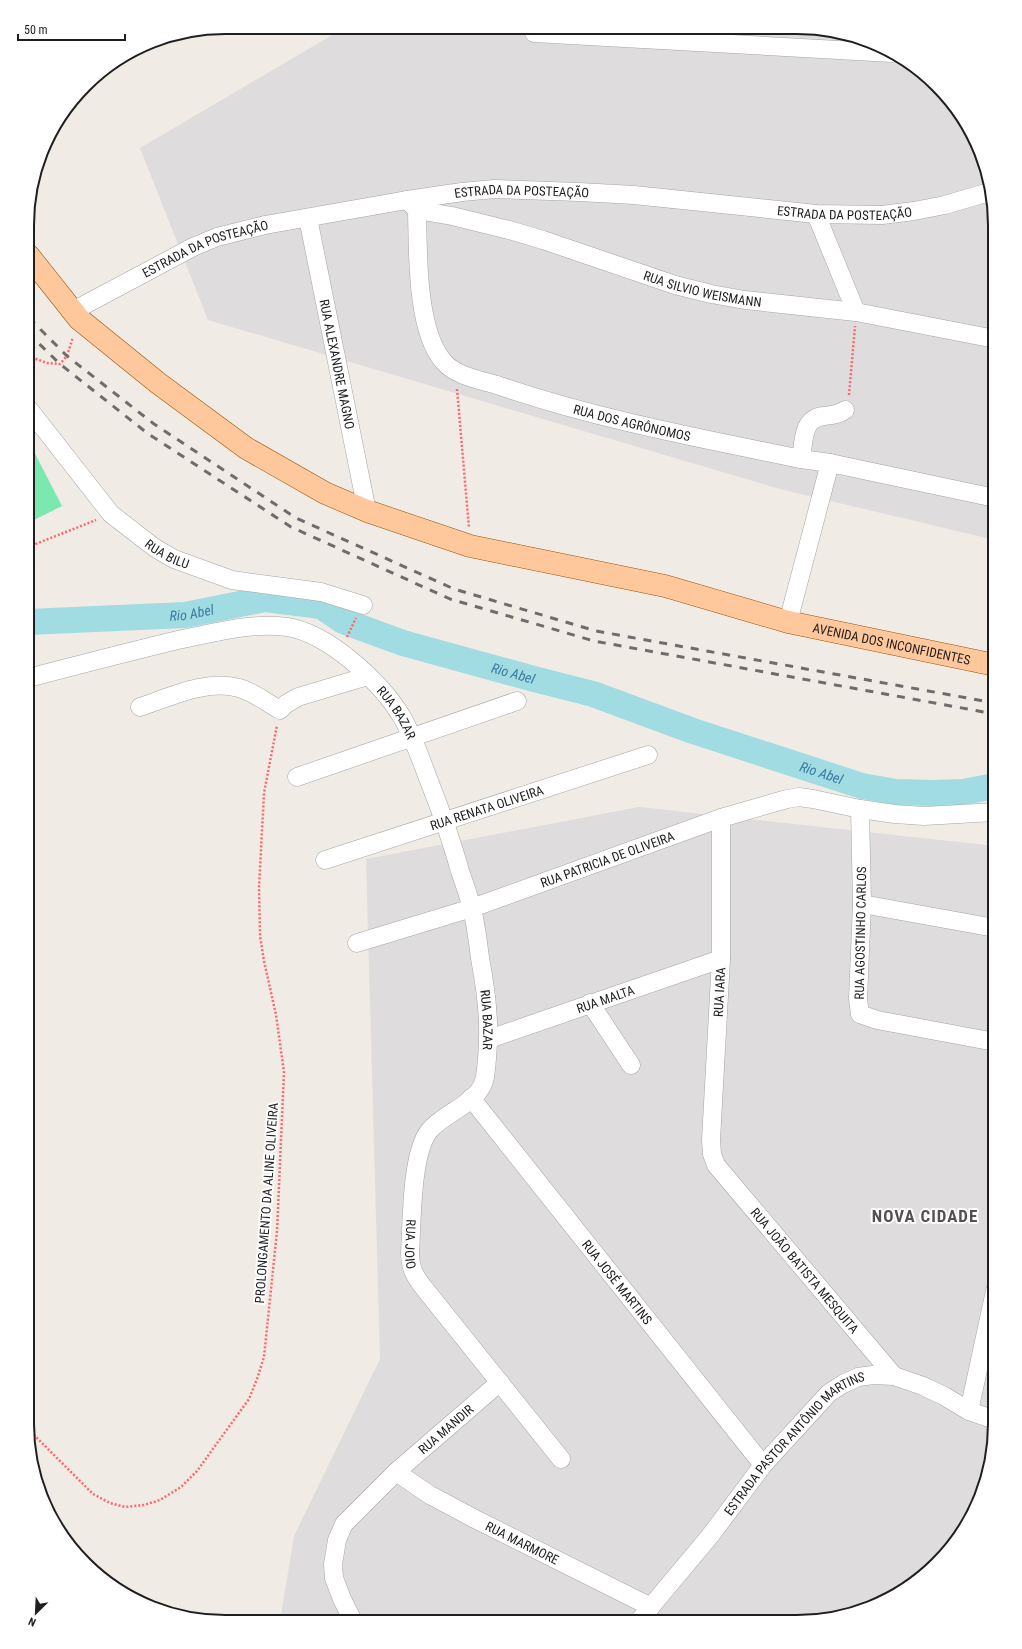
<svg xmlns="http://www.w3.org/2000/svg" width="1022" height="1649" font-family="'Roboto Condensed',sans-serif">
	<rect width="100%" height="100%" fill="#f1ebe5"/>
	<g fill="#dedcdc">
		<polygon points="346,27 823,29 873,42 918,68 954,105 980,149 995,225 995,540 780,489 208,320 140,148"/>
		<polygon points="639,807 995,846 995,1437 984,1488 954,1544 917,1581 873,1607 797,1622 280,1621 294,1536 380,1359 366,859"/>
	</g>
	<polygon fill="#7be8b0" points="28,440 62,506 28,523"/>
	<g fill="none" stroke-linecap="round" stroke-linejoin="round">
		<path stroke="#a1dce3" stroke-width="26" id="s1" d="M28,622L185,615L265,599L321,606L343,621L403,643L534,679L593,694L693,731L862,786L896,792L933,793L963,792L995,786"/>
		<g stroke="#a6a6a6" stroke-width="19">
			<g id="minor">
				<polyline points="534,33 892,53"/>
				<path id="s2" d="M407,200L417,210C418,251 416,329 443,361C455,376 480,380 497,385C596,419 699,438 801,459L830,463L995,498"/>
				<path id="s3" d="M417,210L452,216L509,230L543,240L675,285L711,294L745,300L856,312L995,339"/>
				<polyline points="816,214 856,312"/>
				<path id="s4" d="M308,218L367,511"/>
				<path id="s5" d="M73,311L193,247L217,237L265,225L407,200L462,192L494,189L579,192L634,195L816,214L882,215L914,211L945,205L989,192"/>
				<path id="s6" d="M28,408L111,514L155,548L174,559L232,580L321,592L363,605"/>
				<path d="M801,459C804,441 802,418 824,416C832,415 838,415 845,410"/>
				<polyline points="788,622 830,463"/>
				<path id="s7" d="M28,678C78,665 128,652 178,640C213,633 251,622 287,627C328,633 381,682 402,717C414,738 422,763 431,786C442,814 452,842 460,871C464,883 469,896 472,909C476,925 478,942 480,958C488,1001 491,1033 485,1077C481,1103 444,1112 429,1131C411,1154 412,1223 410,1253C410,1268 415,1277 424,1288L561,1459"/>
				<path d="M140,707C170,697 207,679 239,688C254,692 267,703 280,710L286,704L298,697L368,676"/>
				<polyline points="297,777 517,701"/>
				<polyline points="860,809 862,904 858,999 860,1014 877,1020 995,1042"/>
				<path id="s8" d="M721,818V959L711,1140L712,1154L716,1165L894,1376"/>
				<path id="s9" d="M325,860L648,755"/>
				<polyline points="862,904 995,928"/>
				<path id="s10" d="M357,943L472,908L721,818L787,799L799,797L813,799L860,809L895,814L924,816L995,812"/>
				<polyline points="590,1003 631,1065"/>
				<path id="s11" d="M489,1039L721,959"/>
				<path id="s12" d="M471,1098L763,1465"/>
				<polyline points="969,1411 995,1291"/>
				<path id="s13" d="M396,1472L430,1495L475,1519L651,1607"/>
				<path id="s14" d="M353,1621L342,1599L334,1578L333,1564L337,1540L344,1524L396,1472L500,1382"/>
				<path id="s15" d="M638,1622L710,1536L763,1465L829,1393L843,1384L858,1377L873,1375L894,1376L923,1386L944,1396L969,1411L995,1420"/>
			</g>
		</g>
		<g stroke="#9b5400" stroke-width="23">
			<g id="major">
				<path id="s16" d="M29,256L79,319L158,383L246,448L325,493L367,511L470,546L665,586L788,622L995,665"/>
			</g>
		</g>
		<g stroke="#ff686b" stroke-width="2.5" stroke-dasharray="2 2" stroke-linecap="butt">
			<polyline points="28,356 47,363 60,364 67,356 73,337"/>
			<polyline points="457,389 469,528"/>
			<polyline points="849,395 855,326"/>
			<polyline points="28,547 96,520"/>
			<polyline points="347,637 356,618"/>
			<polyline points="28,1429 93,1494 110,1503 125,1507 144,1505 160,1500 181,1487 197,1471 249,1399 257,1379 264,1357 277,1231 284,1072 276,1015 264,961 260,936 259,887 264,793 277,725"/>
		</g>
		<use href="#minor" stroke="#fff" stroke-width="18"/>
		<use href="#major" stroke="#ffc79c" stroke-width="22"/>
		<g stroke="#6d6d6d" stroke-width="3" stroke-dasharray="8 8" stroke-linecap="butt">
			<polyline points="29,318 67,356 154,424 296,518 454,589 596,631 995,703"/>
			<polyline points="28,333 60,364 147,433 291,527 450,599 594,641 995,714"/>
		</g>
	</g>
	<g text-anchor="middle" stroke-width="4" stroke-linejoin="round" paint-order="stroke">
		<g font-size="13" fill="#1f1f1f" stroke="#fff">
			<text dy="5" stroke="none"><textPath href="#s5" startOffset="471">ESTRADA DA POSTEAÇÃO</textPath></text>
			<text dy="5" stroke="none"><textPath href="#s5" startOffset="795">ESTRADA DA POSTEAÇÃO</textPath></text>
			<text dy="5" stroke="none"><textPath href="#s5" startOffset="147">ESTRADA DA POSTEAÇÃO</textPath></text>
			<text dy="5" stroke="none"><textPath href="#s3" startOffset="297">RUA SILVIO WEISMANN</textPath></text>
			<text dy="5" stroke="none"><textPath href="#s4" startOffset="149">RUA ALEXANDRE MAGNO</textPath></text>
			<text dy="5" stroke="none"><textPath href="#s2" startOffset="370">RUA DOS AGRÔNOMOS</textPath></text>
			<text dy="5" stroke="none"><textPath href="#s6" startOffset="204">RUA BILU</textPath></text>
			<text dy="5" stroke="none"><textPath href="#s16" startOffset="970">AVENIDA DOS INCONFIDENTES</textPath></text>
			<text dy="5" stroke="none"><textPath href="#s7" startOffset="408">RUA BAZAR</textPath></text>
			<text dy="5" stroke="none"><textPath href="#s9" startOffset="170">RUA RENATA OLIVEIRA</textPath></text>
			<text dy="5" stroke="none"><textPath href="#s10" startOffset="264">RUA PATRICIA DE OLIVEIRA</textPath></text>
			<text transform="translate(860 933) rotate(-89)" y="5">RUA AGOSTINHO CARLOS</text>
			<text transform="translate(719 992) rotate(-87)" y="5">RUA IARA</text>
			<text dy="5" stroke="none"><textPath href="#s11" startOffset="123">RUA MALTA</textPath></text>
			<text dy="5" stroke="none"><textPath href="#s7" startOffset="731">RUA BAZAR</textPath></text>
			<text transform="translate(266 1203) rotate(-86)" y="5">PROLONGAMENTO DA ALINE OLIVEIRA</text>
			<text dy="5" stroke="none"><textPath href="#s7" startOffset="984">RUA JOIO</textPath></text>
			<text dy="5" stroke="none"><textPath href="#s8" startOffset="486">RUA JOÃO BATISTA MESQUITA</textPath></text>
			<text dy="5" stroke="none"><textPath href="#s12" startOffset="235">RUA JOSÉ MARTINS</textPath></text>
			<text dy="5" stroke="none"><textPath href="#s14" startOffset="242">RUA MANDIR</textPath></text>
			<text dy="5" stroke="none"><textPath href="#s15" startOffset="239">ESTRADA PASTOR ANTÔNIO MARTINS</textPath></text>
			<text dy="5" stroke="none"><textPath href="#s13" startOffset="145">RUA MARMORE</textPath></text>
		</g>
		<g font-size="14" font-style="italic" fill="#3a7aa0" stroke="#fff">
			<text dy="5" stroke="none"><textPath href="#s1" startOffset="164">Rio Abel</textPath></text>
			<text dy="5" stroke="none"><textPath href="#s1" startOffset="500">Rio Abel</textPath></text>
			<text dy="5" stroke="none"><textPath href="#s1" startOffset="824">Rio Abel</textPath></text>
		</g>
		<g font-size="17" font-weight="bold" letter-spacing="1" fill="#525252" stroke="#fff">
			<text x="925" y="1222">NOVA CIDADE</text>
		</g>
	</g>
	<path d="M0 0H1022V1649H0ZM225 34H797A191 191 0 0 1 988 225V1424A191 191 0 0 1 797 1615H225A191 191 0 0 1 34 1424V225A191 191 0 0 1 225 34Z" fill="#fff" fill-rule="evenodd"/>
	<path fill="none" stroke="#1f1f1f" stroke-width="2" d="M225 34H797A191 191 0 0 1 988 225V1424A191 191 0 0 1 797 1615H225A191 191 0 0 1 34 1424V225A191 191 0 0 1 225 34Z"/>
	<g transform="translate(36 1613) rotate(204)" stroke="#ffffff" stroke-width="3" paint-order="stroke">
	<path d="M0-3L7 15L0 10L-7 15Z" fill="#1f1f1f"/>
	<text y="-6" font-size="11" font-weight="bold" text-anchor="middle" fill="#1f1f1f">N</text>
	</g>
	<path d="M18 34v6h107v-6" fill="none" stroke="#1f1f1f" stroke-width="2"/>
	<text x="24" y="34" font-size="12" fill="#1f1f1f" stroke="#ffffff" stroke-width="3" paint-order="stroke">50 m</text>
</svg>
